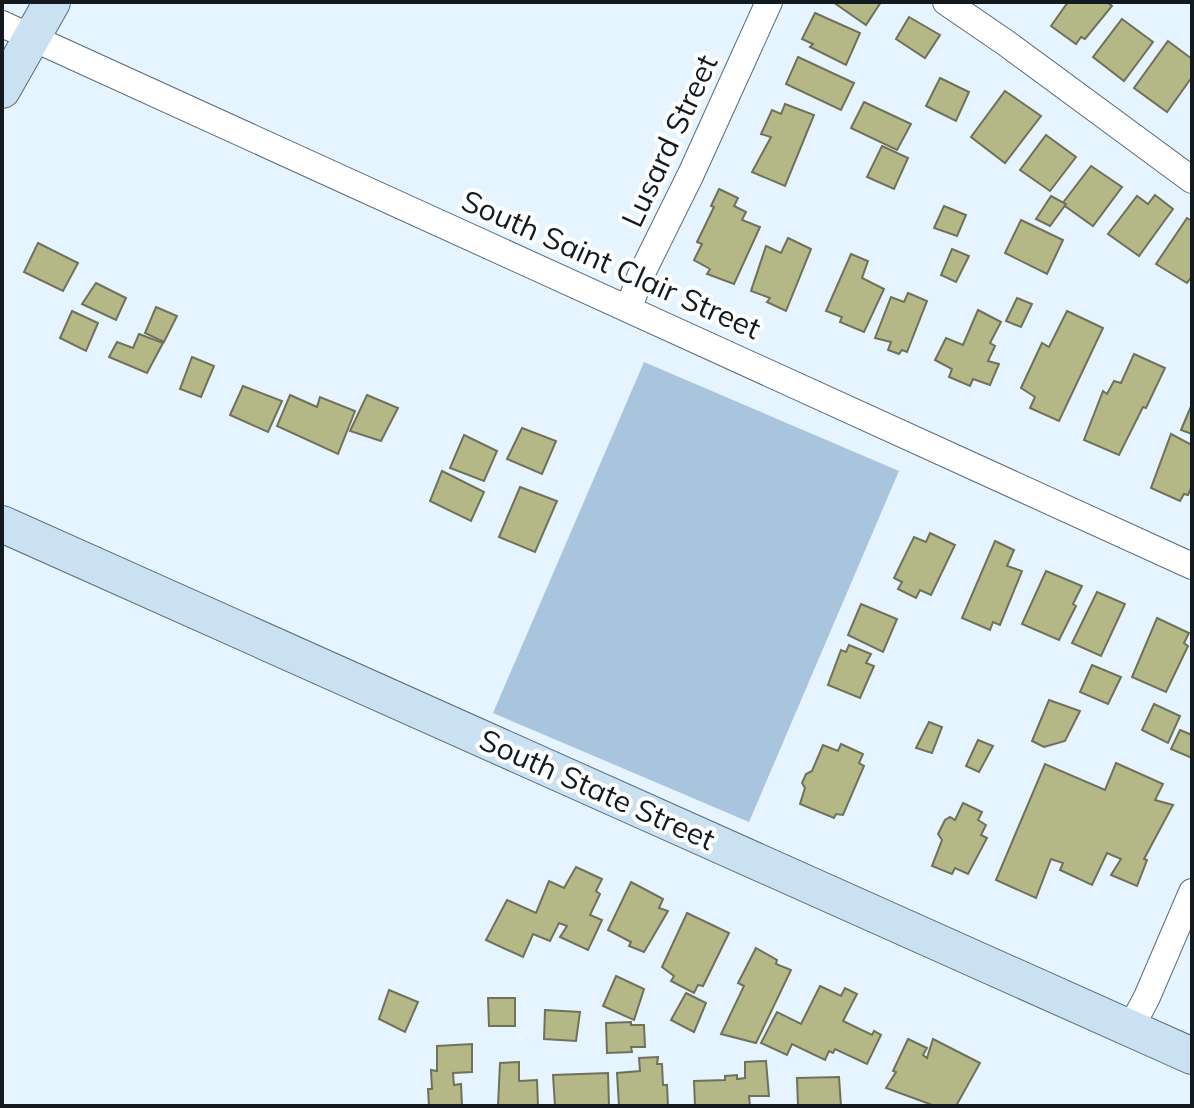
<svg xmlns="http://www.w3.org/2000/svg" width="1194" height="1108" font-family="Mulish,sans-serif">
	<rect width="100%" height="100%" fill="#e6f4ff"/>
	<polygon fill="#a8c5dd" points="644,362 899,471 749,822 493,713"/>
	<g fill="#b4b886" stroke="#6f7159" stroke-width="2">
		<polygon points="833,2 881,2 866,25"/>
		<polygon points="1068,2 1107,2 1112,6 1085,39 1081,37 1076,44 1051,26"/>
		<polygon points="815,13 860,33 846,65 810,47 813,44 802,39"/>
		<polygon points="909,17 940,35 925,58 896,39"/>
		<polygon points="1122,19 1153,42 1124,81 1093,57"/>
		<polygon points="1168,41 1192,59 1192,77 1167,112 1134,88"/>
		<polygon points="798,57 854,83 841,110 786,84"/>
		<polygon points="940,78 969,92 956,121 926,106"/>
		<polygon points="1005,91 1041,116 1005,163 971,137"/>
		<polygon points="864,102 911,124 897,150 851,128"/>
		<polygon points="785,104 814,115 785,186 752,172 771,137 761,134 772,110 781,114"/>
		<polygon points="1046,135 1076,157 1050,191 1020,170"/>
		<polygon points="882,146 908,158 894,189 867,177"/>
		<polygon points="1091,166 1122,187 1093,226 1062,204"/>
		<polygon points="719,189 738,198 734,206 746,212 742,220 760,227 734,284 707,274 710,269 694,260 702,244 697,242 714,207 711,206"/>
		<polygon points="1155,195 1173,209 1139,256 1108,234 1137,196 1148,204"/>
		<polygon points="1051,196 1066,204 1050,226 1036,219"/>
		<polygon points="944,206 966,215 957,236 934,228"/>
		<polygon points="1187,218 1192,221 1192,276 1187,283 1156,264"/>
		<polygon points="1021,220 1063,240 1047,274 1005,253"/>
		<polygon points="788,238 811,249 786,311 767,302 770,298 751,291 766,246 781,253"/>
		<polygon points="38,243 78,263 63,291 24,272"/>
		<polygon points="952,249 969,256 956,282 941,275"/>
		<polygon points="851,254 868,261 862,278 884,289 864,332 840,322 842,317 826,311"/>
		<polygon points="96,283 126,298 116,320 82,304"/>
		<polygon points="908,293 927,301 907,352 902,350 899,354 888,350 891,342 875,338 891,297 904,302"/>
		<polygon points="1017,298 1032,304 1021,327 1006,321"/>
		<polygon points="156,307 177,316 164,342 145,333"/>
		<polygon points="978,310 1001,322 990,343 995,346 988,361 999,364 990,385 973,379 970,386 949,377 952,369 935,360 946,338 963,345"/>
		<polygon points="72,311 98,323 86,351 60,338"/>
		<polygon points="1067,311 1103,328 1059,421 1030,408 1035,397 1021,388 1042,343 1049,347"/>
		<polygon points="139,334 163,343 147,373 109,357 117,342 133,348"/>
		<polygon points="1134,354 1165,368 1146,408 1143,407 1119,455 1084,440 1103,391 1107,394 1114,381 1121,383"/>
		<polygon points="192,357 214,366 201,397 180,389"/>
		<polygon points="243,386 282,401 268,432 230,415"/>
		<polygon points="290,395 317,407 320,397 355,411 338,454 277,426"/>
		<polygon points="367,395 398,408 381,441 350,431"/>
		<polygon points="1192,404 1192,434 1181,430"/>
		<polygon points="522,428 556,441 542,474 507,459"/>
		<polygon points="1171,434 1192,445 1192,486 1188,495 1184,494 1180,501 1151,488"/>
		<polygon points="464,435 497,451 484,481 450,468"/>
		<polygon points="442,471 484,492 471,521 430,501"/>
		<polygon points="520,487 557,501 535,552 499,537"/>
		<polygon points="930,533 955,545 931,595 920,590 916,598 898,589 902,582 894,578 914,537 926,542"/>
		<polygon points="995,541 1014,550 1007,566 1022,571 1000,625 993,622 990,630 962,618"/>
		<polygon points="1046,571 1082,586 1073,604 1076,606 1059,640 1022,624"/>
		<polygon points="1097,592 1125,604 1101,656 1072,643"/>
		<polygon points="861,604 897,619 883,652 848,635"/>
		<polygon points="1157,618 1189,633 1184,643 1188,646 1166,692 1132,677"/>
		<polygon points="849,645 871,654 866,663 874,666 860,698 828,685 841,650 846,652"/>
		<polygon points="1092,665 1121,677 1108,704 1080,692"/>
		<polygon points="1049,700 1080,711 1065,741 1044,747 1032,741"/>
		<polygon points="1154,704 1180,716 1168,743 1142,730"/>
		<polygon points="929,722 942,727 932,753 916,748"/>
		<polygon points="1180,730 1192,735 1192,758 1171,749"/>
		<polygon points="978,740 993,746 979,772 966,766"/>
		<polygon points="841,744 863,754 859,763 864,766 843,815 836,814 834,818 800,804 805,788 802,783 806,774 812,771 823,745 838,751"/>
		<polygon points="1116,763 1163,784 1155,800 1173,805 1144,859 1147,860 1137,886 1111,875 1121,859 1107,853 1092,885 1060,870 1063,863 1051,859 1036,898 996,880 1045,764 1105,790"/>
		<polygon points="963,803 982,812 978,820 986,825 981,835 987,838 968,874 955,868 952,874 932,866 942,840 938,834 945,820 950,817 955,820"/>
		<polygon points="576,867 602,879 596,891 600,894 590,915 602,920 588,950 560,937 567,926 559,923 550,941 533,934 523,957 486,940 507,900 536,913 549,881 564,888"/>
		<polygon points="631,882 663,899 659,908 668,911 644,952 629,946 631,942 608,930"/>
		<polygon points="687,913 729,933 703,986 698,985 694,993 671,981 674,976 662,967"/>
		<polygon points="756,948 777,960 776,964 791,970 756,1043 721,1034 744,986 738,983"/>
		<polygon points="616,976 644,989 634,1020 603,1006"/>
		<polygon points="820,986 841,996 845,988 857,994 843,1021 872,1035 874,1031 881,1035 867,1064 835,1049 833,1053 829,1051 825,1060 792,1044 787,1055 761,1043 777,1012 801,1024"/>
		<polygon points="389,990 418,1002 405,1032 379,1019"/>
		<polygon points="686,993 706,1003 694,1032 671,1020"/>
		<polygon points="488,998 515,998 515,1026 489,1026"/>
		<polygon points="545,1010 580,1012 576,1041 544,1039"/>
		<polygon points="631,1022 631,1025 644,1025 645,1047 631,1047 632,1052 607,1053 606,1023"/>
		<polygon points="908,1039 927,1048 923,1055 927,1058 933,1039 980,1063 956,1106 935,1106 886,1088 896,1072 893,1071"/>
		<polygon points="472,1044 472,1072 453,1073 454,1085 461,1084 462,1106 429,1106 428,1089 432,1089 431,1070 437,1071 437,1046"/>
		<polygon points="658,1057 657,1064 662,1064 663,1085 667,1085 668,1106 619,1106 617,1073 640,1071 639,1058"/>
		<polygon points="766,1061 769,1096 749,1096 750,1106 695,1106 694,1081 725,1080 725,1076 737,1075 737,1079 745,1078 745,1062"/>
		<polygon points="519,1062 519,1081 537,1080 538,1106 498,1106 500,1063"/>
		<polygon points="608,1073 609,1106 555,1106 553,1075"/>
		<polygon points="839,1077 841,1106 798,1106 797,1078"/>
	</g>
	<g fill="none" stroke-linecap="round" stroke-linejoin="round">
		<g stroke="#576c7c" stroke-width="28">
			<g id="street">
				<polyline points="946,2 1006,43 1192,180"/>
				<polyline points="2,24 1192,566"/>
				<polyline points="629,308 640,277 691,174 769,2"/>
				<polyline points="1130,1029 1147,997 1192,892"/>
			</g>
		</g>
		<g stroke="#576c7c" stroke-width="38">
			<g id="secondary">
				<polyline points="2,90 52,2"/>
				<polyline points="2,524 1192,1056"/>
			</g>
		</g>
		<use href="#street" stroke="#fff" stroke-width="26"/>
		<use href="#secondary" stroke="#cae1f2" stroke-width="36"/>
	</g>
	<g text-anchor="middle" stroke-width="8" stroke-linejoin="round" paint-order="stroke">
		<g font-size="30" fill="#121a20" stroke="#fff">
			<text transform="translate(670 141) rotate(-65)" y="10">Lusard Street</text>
			<text transform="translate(611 265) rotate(24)" y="10">South Saint Clair Street</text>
			<text transform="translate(597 790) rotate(24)" y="10">South State Street</text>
		</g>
	</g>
	<rect width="1194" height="1108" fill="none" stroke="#121a20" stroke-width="8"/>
</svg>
